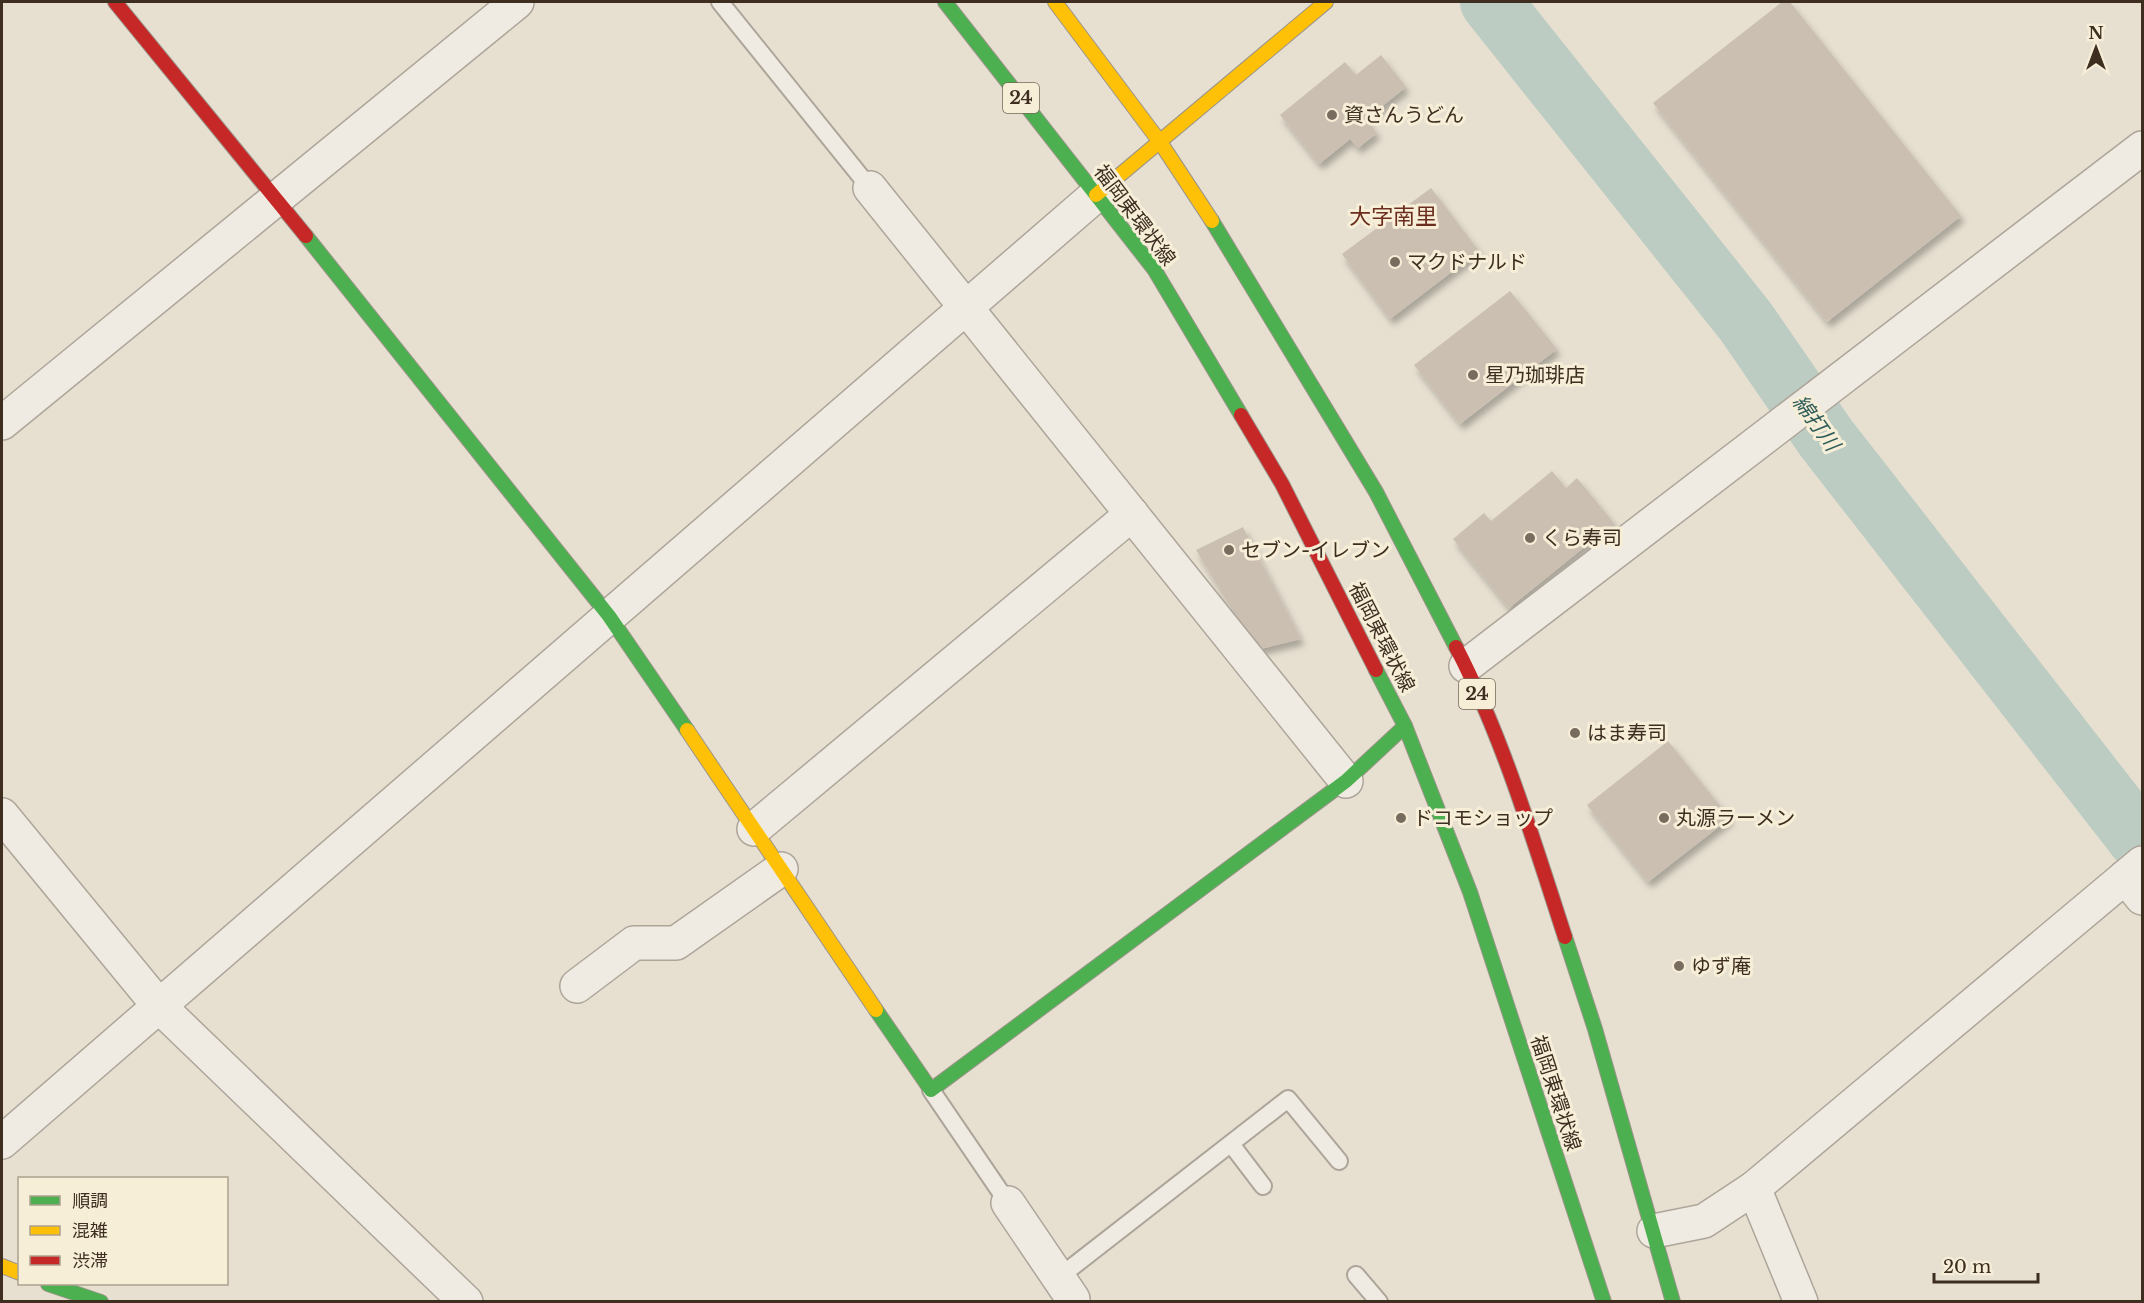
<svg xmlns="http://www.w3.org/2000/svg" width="2144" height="1303" font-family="'Libre Baskerville','Noto Sans JP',serif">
	<defs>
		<filter id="shadow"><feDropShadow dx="3.5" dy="6" stdDeviation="3" flood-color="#0004"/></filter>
	</defs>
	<rect width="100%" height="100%" fill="#e7e0d1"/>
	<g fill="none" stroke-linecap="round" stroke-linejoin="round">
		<polyline stroke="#bcccc2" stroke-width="62" points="1491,2 1746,322 1826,438 2142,843"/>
	</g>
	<g fill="#cbbfb2" filter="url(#shadow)">
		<polygon points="1782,2 1790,2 1961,216 1827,322 1653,103"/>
		<polygon points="1381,55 1406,87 1366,119 1377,133 1358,148 1350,139 1319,164 1280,115 1345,62 1356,75"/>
		<polygon points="1431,188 1479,251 1390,319 1342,254"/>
		<polygon points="1510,291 1557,349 1460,424 1414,365"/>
		<polygon points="1552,471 1566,488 1577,478 1614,523 1509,608 1453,539 1484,513 1491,521"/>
		<polygon points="1243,527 1301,639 1256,650 1196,550"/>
		<polygon points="1668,741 1730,818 1648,882 1587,805"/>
	</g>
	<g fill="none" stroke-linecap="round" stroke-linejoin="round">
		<g stroke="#ada599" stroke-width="20">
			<g id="lane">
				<polyline points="720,2 870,188"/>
				<polyline points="931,1090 1008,1203"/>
				<polyline points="1231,1144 1263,1186"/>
				<polyline points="1356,1275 1379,1302"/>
				<polyline points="1058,1278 1288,1099 1339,1161"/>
			</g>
		</g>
		<g stroke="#ada599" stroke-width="36">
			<g id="street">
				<polyline points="870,188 1346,781"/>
				<polyline points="2,423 517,2"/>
				<polyline points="1466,666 2142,148"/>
				<polyline points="2,815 159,1006 466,1302"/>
				<polyline points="754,829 1132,514"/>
				<polyline points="2125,877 2142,898"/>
				<polyline points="577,986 634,943 676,943 781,869"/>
				<polyline points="2,1142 1096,195"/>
				<polyline points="1754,1188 1801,1302"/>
				<polyline points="1008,1203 1073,1299 1070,1302"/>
				<polyline points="1654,1231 1704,1221 1754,1188 2142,863"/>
			</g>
		</g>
		<g stroke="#9c958a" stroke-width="16">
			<g id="fast">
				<polyline points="945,2 1154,269 1241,415"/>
				<polyline points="1212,221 1376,492 1456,647"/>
				<polyline points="306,236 609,616 687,730"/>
				<polyline points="1376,670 1405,726 1470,892 1604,1302"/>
				<polyline points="1565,937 1595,1029 1673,1302"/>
				<polyline points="876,1010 931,1090 1346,781 1405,726"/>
				<polyline points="48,1284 101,1302"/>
			</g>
		</g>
		<g stroke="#9c958a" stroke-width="16">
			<g id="slow">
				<polyline points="1055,2 1160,142 1212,221"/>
				<polyline points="1096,195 1326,2"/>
				<polyline points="687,730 876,1010"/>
				<polyline points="2,1266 20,1273"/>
			</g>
		</g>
		<g stroke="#9c958a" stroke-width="16">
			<g id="jam">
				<polyline points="115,2 306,236"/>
				<polyline points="1241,415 1282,484 1376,670"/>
				<path d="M1456,647C1503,738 1533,839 1565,937"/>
			</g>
		</g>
		<use href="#lane" stroke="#efebe3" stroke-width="16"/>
		<use href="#street" stroke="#efebe3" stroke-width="33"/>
		<use href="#fast" stroke="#4caf50" stroke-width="14"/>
		<use href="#slow" stroke="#ffc107" stroke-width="14"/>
		<use href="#jam" stroke="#c62828" stroke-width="14"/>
	</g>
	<g fill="#786c5e" stroke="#f7eed8" stroke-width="2">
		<circle cx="1332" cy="115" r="6"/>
		<circle cx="1395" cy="262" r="6"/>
		<circle cx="1473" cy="375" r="6"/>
		<circle cx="1530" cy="538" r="6"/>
		<circle cx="1229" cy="550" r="6"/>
		<circle cx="1575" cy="733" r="6"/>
		<circle cx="1401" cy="818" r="6"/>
		<circle cx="1664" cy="818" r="6"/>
		<circle cx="1679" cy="966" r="6"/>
	</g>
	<g text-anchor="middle" stroke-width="6" stroke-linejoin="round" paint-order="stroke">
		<g fill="#f7eed8" stroke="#756857" stroke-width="1.5">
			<rect x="1003" y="83" width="36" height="30" rx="4.5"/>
			<rect x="1459" y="679" width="36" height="30" rx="4.5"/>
		</g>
		<g font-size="18" font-weight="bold" fill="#3d2e20">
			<text x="1021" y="104">24</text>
			<text x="1477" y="700">24</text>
		</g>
		<g font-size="20" fill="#3d2e20" stroke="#f7eed8" text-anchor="start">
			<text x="1344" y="122">資さんうどん</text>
			<text x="1407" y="269">マクドナルド</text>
			<text x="1485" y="382">星乃珈琲店</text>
			<text x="1542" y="545">くら寿司</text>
			<text x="1241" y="557">セブン-イレブン</text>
			<text x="1587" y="740">はま寿司</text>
			<text x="1413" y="825">ドコモショップ</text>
			<text x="1676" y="825">丸源ラーメン</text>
			<text x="1691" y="973">ゆず庵</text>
		</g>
		<g font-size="20" fill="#3d2e20" stroke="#f7eed8">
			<text transform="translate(1135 215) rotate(53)" y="7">福岡東環状線</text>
			<text transform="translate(1382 637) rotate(63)" y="7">福岡東環状線</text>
			<text transform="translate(1556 1093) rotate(72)" y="7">福岡東環状線</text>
		</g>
		<g font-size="21" font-style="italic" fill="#2f5d5a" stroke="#f7eed8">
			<text transform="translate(1816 423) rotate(54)" y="7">綿打川</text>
		</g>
		<g font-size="22" fill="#6b2e1e" stroke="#f7eed8">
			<text x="1393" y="224">大字南里</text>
		</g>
	</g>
	<rect width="2144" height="1303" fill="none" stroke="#3d2e20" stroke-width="6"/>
	<rect x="18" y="1177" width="210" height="108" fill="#f7eed8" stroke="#ada18e" stroke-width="1.5"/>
	<rect x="30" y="1196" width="30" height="9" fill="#4caf50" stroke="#ada18e" stroke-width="1.5"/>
	<text x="72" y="1207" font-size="18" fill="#3d2e20">順調</text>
	<rect x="30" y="1226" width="30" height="9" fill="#ffc107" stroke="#ada18e" stroke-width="1.5"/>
	<text x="72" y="1237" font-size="18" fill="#3d2e20">混雑</text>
	<rect x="30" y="1256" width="30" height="9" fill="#c62828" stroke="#ada18e" stroke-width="1.5"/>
	<text x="72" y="1267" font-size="18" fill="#3d2e20">渋滞</text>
	<g transform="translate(2096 48)" stroke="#f7eed8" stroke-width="4.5" paint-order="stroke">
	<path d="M0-4.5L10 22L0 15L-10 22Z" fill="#3d2e20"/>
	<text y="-9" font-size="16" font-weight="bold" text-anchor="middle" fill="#3d2e20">N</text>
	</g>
	<path d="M1934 1273v9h104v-9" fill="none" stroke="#3d2e20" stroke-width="3"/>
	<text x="1943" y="1273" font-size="18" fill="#3d2e20" stroke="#f7eed8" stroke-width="4.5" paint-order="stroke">20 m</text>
</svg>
